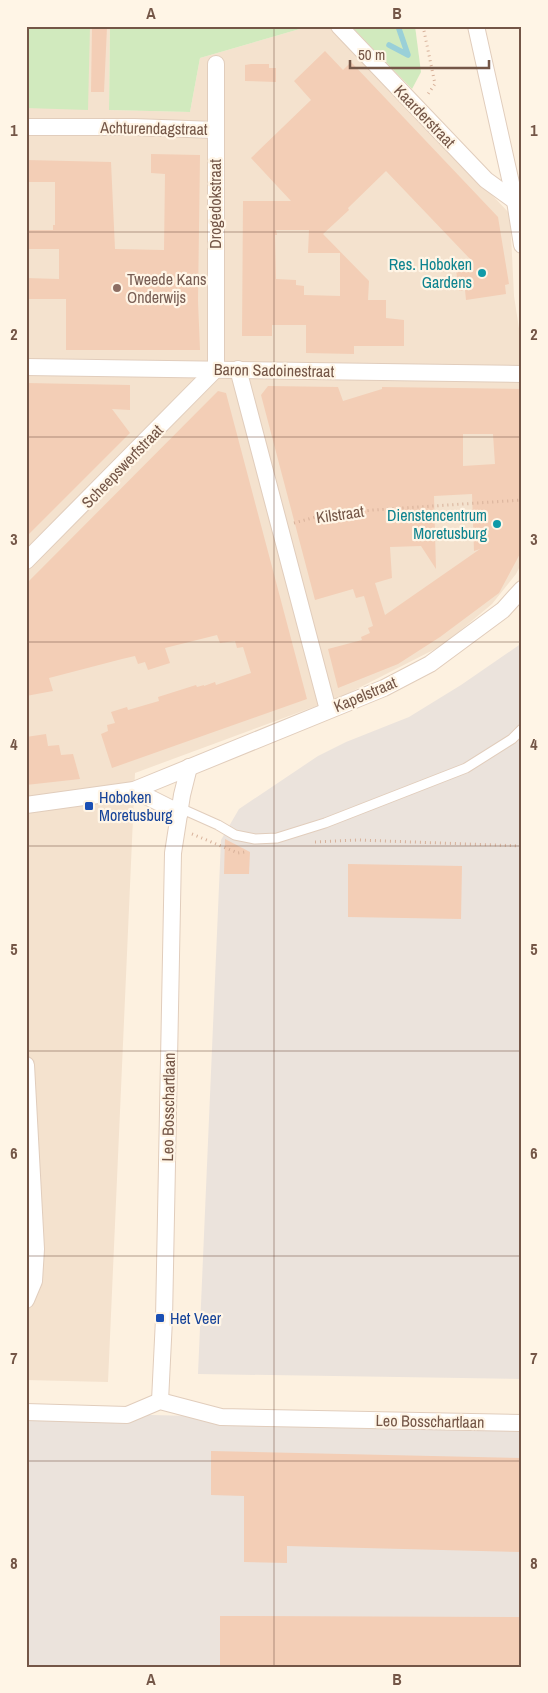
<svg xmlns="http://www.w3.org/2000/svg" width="548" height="1693" font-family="'Archivo Narrow',sans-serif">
	<rect width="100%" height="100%" fill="#fdf1e0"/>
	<polygon fill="#f4e2ce" points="90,26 110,26 109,110 190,112 200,58 310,26 332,26 510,214 514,296 522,348 522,562 516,574 492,604 443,645 343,696 135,773 108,1382 26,1380 26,107"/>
	<g fill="#ebe3dc">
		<polygon points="522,643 522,1379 198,1374 221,840 239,809 318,756 346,742 409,717 461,685"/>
		<polygon points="26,1412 522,1424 522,1667 26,1667"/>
	</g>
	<g fill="#d1eabe">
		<polygon points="26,26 90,26 88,110 26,108"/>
		<polygon points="110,26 310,26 200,58 190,112 109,110"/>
		<polygon points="351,26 415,26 421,72 412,89"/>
	</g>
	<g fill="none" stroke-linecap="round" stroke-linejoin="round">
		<polyline stroke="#9ad0d8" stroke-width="5.5" points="389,45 408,55 398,26"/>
	</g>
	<g fill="#f3ceb6" fill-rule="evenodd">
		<polygon points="92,27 107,27 104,92 91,92"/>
		<path d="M325,51L343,70L351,62L498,217L509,284L505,285L506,294L466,300L465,290L459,291L455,263L471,260L386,171L348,208L349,210L323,234L369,281L368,300H386V318L404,320V346H354V354L306,353V325H272V336H242L243,201H291L251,158L311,100L294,81ZM276,230H309L308,253H340V296L304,295V286L296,285V280L276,279L275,235H277Z"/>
		<polygon points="251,64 269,64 269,68 276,68 276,82 245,81 245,65"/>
		<polygon points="151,154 200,155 198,301 200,350 66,350 66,299 26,299 26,278 59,279 59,249 26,249 26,230 53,230 53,225 55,225 55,182 26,182 26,160 111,162 115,249 164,250 165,174 151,173"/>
		<polygon points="26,383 130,385 130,410 112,409 130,433 26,537"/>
		<path d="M268,386L338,387L343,401L382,389V387L522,389V550L499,593L440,637L398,664L338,688L328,649L362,640L361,637L370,633L368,628L373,626L364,596L356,598L353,589L315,600L261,395ZM463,434H493L495,464L463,466ZM472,494L474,551L480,549L385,615L375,583L392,578L390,547L421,546L436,569L434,496Z"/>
		<polygon points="218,391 226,393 307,699 112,768 101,734 108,731 107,725 115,723 111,712 127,707 128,710 159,701 158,697 196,685 197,687 204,685 204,686 215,682 216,685 251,673 243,647 237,648 235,641 220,643 217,635 165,648 170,663 148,670 145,662 138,664 135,656 122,659 49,678 53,691 26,696 26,584"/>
		<polygon points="46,734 48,746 59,745 61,755 73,754 80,779 26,785 26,737"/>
		<polygon points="225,839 250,852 249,874 224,874"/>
		<polygon points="348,864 462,866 461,919 348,917"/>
		<polygon points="211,1451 522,1458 522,1552 287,1546 287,1563 244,1562 244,1496 211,1495"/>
		<polygon points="220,1616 522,1617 522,1667 220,1667"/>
	</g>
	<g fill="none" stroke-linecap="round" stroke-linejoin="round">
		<g stroke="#e1cdbc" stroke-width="11">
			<polyline id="service" points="180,808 218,825 235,835 255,839 277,838 325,823 466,768 512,739 522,729"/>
		</g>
		<g stroke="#e1cdbc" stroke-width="18">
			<g id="minor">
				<polyline points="339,26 486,180 515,201"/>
				<polyline points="476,26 515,201 522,245"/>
				<polyline points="26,127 134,127 215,130"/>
				<polyline points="26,367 522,374"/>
				<polyline points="238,369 328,710"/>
				<polyline points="26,561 216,369 216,64"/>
				<polyline points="134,790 180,813"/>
				<polyline points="26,805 134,790 384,688 430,664 503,610 522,589"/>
				<polyline points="26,1065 36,1249 34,1281 26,1300"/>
				<polyline points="160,1401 164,1319 173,853 182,795 189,767"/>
				<polyline points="26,1412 127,1415 160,1401 221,1417 522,1423"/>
			</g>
		</g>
		<g stroke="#d7b19a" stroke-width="3" stroke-dasharray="1 4" stroke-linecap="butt">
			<polyline points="423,26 435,84 428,94"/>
			<polyline points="294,523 330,513 522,500"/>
			<polyline points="192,834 238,853 245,852"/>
			<polyline points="315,842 358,840 522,846"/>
		</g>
		<use href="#service" stroke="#fff" stroke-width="9"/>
		<use href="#minor" stroke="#fff" stroke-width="16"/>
	</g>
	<path fill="none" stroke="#745647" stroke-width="1" stroke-opacity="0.55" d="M274,26V1667M26,232H522M26,437H522M26,642H522M26,846H522M26,1051H522M26,1256H522M26,1461H522"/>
	<g fill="#0f9aa8" stroke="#fff5e6" stroke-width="2">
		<circle cx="482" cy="273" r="5"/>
		<circle cx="497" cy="524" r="5"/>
	</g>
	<circle fill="#8d6e63" stroke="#fff5e6" stroke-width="2" cx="117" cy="288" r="5"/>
	<g fill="#1a4fb4" stroke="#fff5e6" stroke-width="2">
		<rect x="84" y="801" width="10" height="10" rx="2.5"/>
		<rect x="155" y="1313" width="10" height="10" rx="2.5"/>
	</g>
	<g text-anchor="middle" stroke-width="4.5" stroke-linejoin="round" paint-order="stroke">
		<g font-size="16" fill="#745647" stroke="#fff5e6">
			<text transform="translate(425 116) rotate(46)" y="6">Kaarderstraat</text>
			<text transform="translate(154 128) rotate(1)" y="6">Achturendagstraat</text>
			<text transform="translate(215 204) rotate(-90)" y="6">Drogedokstraat</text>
			<text transform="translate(274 370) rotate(1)" y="6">Baron Sadoinestraat</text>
			<text transform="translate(122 466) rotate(-46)" y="6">Scheepswerfstraat</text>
			<text transform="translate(340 514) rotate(-8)" y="6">Kilstraat</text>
			<text transform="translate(365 694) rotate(-23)" y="6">Kapelstraat</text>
			<text transform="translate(168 1107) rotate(-89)" y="6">Leo Bosschartlaan</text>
			<text transform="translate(430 1421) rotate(1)" y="6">Leo Bosschartlaan</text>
		</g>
		<g font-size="16" fill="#0d838f" stroke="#fff5e6" text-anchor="end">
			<text x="472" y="270">Res. Hoboken<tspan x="472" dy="18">Gardens</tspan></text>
			<text x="487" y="521">Dienstencentrum<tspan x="487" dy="18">Moretusburg</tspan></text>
		</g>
		<g font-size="16" fill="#785e54" stroke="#fff5e6" text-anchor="start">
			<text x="127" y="285">Tweede Kans<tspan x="127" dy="18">Onderwijs</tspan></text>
		</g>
		<g font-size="16" fill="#164399" stroke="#fff5e6" text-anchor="start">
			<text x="99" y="803">Hoboken<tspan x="99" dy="18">Moretusburg</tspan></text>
			<text x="170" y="1324">Het Veer</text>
		</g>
	</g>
	<rect width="548" height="1693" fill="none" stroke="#fff5e6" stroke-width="55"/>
	<path d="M350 60v8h139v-8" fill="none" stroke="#745647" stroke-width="2.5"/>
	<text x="358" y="60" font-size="15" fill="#745647" stroke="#fff5e6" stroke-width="4" paint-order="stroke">50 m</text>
	<rect x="28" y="28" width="492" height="1638" fill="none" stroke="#745647" stroke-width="2"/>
	<g font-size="16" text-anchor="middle" font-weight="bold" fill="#745647">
		<text x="151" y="19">A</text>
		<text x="397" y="19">B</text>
		<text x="14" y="136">1</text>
		<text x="534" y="136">1</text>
		<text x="14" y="340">2</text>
		<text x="534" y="340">2</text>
		<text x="14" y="545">3</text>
		<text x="534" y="545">3</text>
		<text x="14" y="750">4</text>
		<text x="534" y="750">4</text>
		<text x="14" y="955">5</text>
		<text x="534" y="955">5</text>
		<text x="14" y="1159">6</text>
		<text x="534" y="1159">6</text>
		<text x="14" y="1364">7</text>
		<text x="534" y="1364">7</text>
		<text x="14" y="1569">8</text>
		<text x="534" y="1569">8</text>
		<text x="151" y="1685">A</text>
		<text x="397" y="1685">B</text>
	</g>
</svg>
